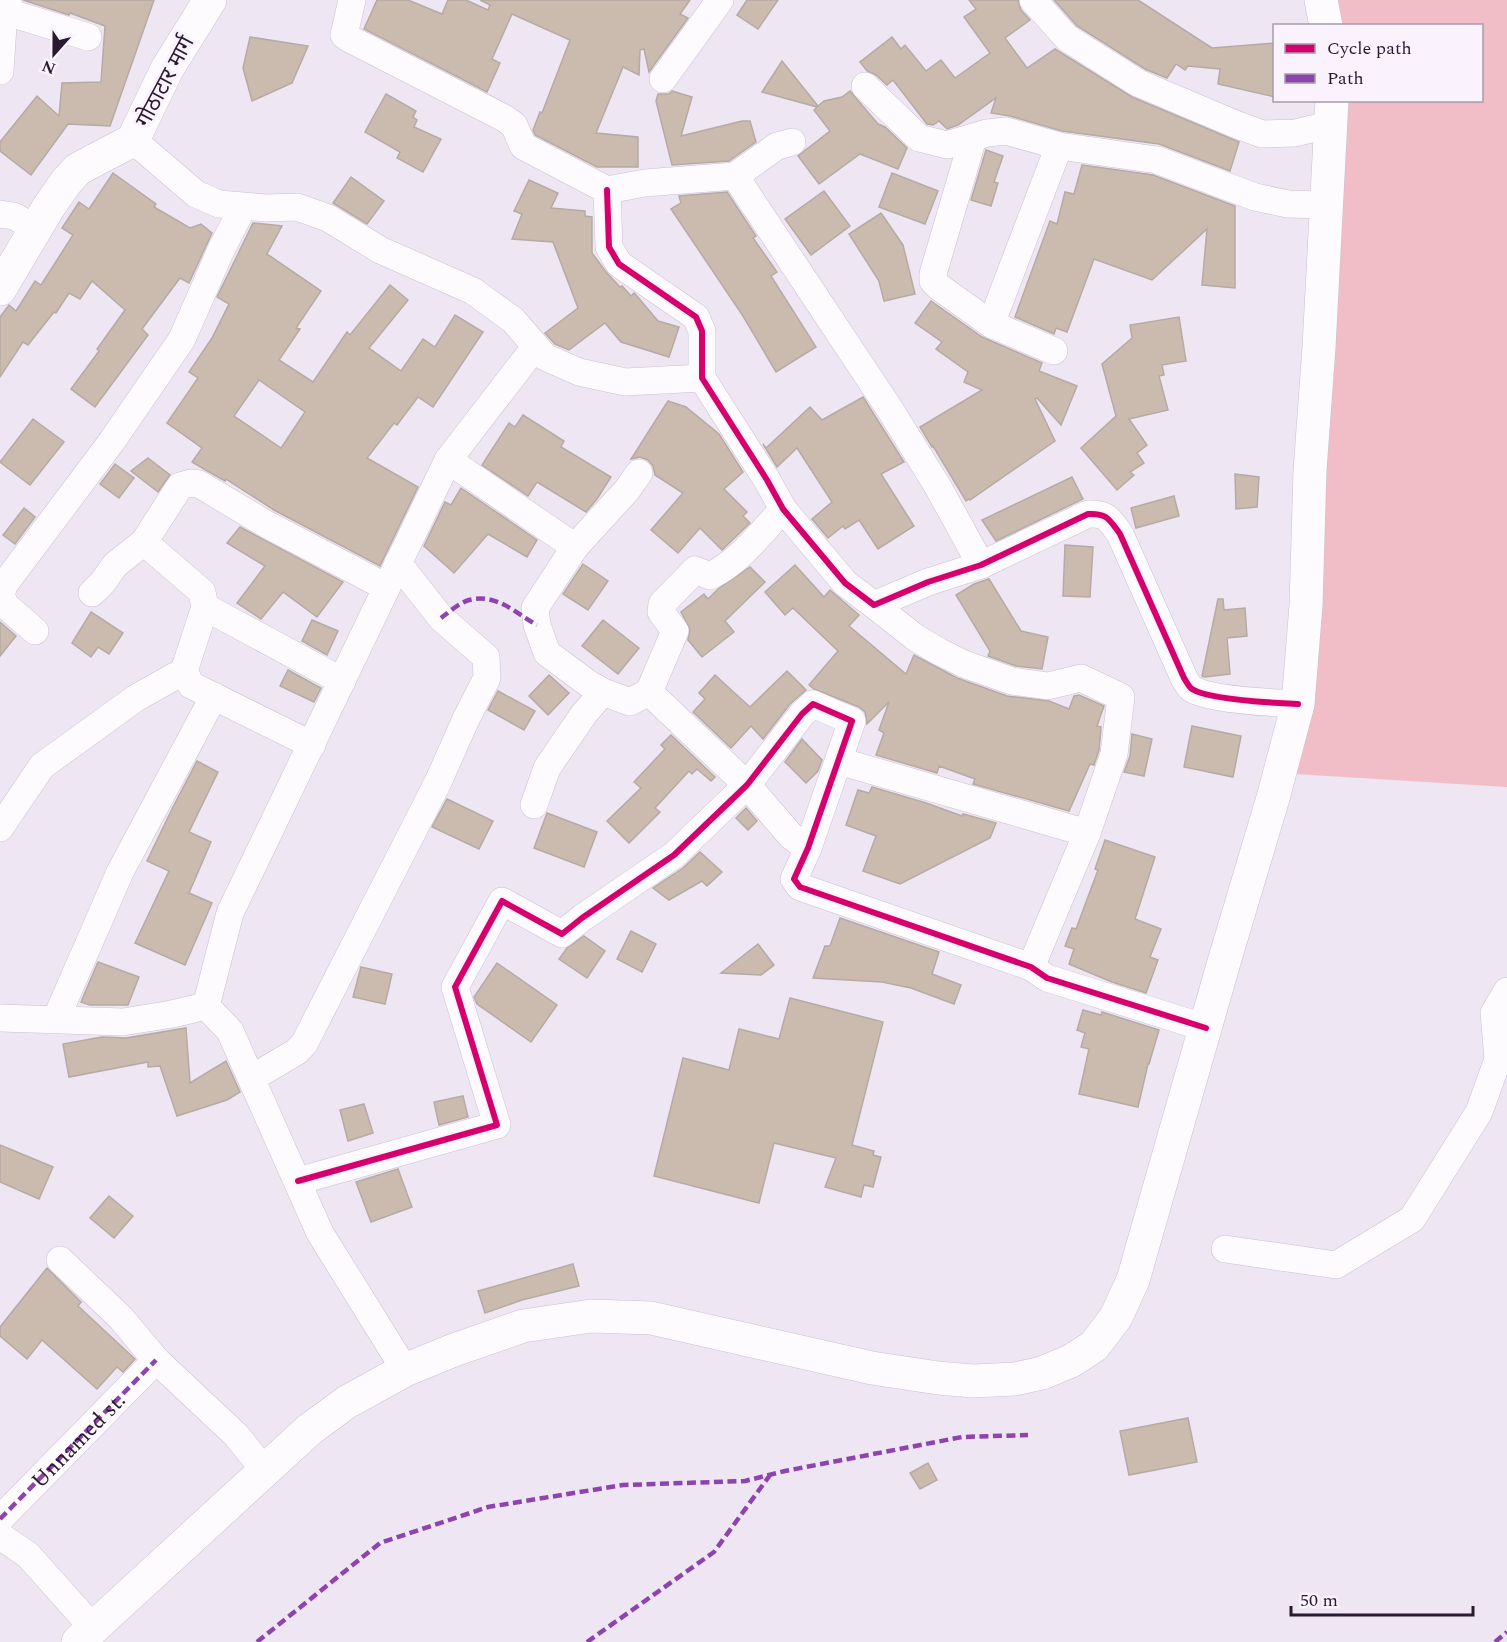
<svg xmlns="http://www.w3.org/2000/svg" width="1507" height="1642" font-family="Spectral,'Noto Sans Devanagari',serif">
	<rect width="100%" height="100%" fill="#efe6f3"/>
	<polygon fill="#f1bdc6" points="1335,0 1507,0 1507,787 1295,774 1317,675 1344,101 1482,100 1482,26 1339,25"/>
	<g fill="#cbbbae" stroke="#b5aaa5" stroke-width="1.5" fill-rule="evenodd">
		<polygon points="23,0 154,0 110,126 68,124 31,175 0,151 0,142 37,96 59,116 62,83 101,82 105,26 70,13 69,15"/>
		<polygon points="377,0 408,0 442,14 448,0 466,0 488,10 490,5 480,0 690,0 680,14 688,18 649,72 644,49 640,50 639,75 623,67 596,133 638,137 638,167 597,167 535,135 533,130 540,112 542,113 570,40 512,14 492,59 500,63 487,92 364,29"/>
		<polygon points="747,0 778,0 758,29 737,15"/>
		<polygon points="969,0 1018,0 1021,10 1030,20 1005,38 1027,68 1055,49 1132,97 1239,142 1230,171 1159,144 1062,131 1010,116 991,113 996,98 958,125 947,129 939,121 933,125 927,124 893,80 887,85 876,75 867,71 860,62 892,37 901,49 905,45 926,71 941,60 955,78 990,53 964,17 976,9"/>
		<polygon points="1054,0 1138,0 1212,48 1275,43 1275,97 1218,84 1220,69 1188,66 1185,70 1176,64 1167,78 1145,69 1077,26"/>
		<polygon points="250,37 308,46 292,83 252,101 243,68"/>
		<polygon points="782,61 818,106 824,101 842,97 850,91 878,124 885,127 907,148 898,169 860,154 819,184 798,156 830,131 814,110 817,107 762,92"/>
		<polygon points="672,91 692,97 681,136 742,121 750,121 756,142 729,161 672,165 656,101 658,94 669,94"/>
		<polygon points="386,94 416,111 413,117 417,120 414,127 441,139 423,172 397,158 400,152 365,132"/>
		<polygon points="986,150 1003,156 994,182 998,183 991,206 971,200"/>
		<polygon points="1082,165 1153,175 1235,206 1235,288 1202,285 1207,229 1152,280 1094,259 1067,332 1056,328 1054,334 1015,317 1050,221 1057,224 1065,192 1074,194"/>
		<polygon points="113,173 156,204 154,207 190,228 201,224 212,233 189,283 180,278 142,329 148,335 95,407 71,389 99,351 97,349 125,310 92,281 80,299 69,293 56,313 54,312 28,345 23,342 0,377 0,317 9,305 16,311 35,281 41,285 73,235 62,228 79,202 89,209"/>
		<polygon points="892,173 938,191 925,224 879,207"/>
		<polygon points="351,177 384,201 367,224 333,203"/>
		<polygon points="529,180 558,193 551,208 585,211 585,216 592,217 592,253 606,272 620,287 622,286 631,296 634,293 636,295 658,321 679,327 669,357 621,342 605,323 569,350 555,344 545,333 578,308 553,242 512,239 522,214 514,211"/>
		<polygon points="824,191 850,226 811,255 785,219"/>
		<polygon points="727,192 756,236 753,238 777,272 771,276 816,347 776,372 743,316 671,209 681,203 679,196"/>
		<polygon points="881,213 903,245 915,294 884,301 879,281 849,234"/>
		<path d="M253,223L282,226L267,254L321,291L296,328L300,329L279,360L313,382L347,332L350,335L390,285L408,300L369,348L401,371L423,339L435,347L455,315L483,332L433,407L418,397L397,425L394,423L367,458L418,487L380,566L274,510L226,479L225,481L204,469L192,462L202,448L167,423L198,378L189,372L212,338L229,304L217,297ZM259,380L305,412L281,448L234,416Z"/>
		<polygon points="931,301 982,337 1042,363 1039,371 1077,386 1061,425 1037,398 1035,399 1055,441 970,500 969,499 966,501 933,446 932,447 920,427 982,390 964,382 968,372 936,349 942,342 915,323"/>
		<polygon points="1179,317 1186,361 1162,365 1164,375 1159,376 1168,410 1129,419 1147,445 1137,453 1144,463 1130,472 1134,475 1117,490 1081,448 1116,416 1102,364 1132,338 1130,325"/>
		<polygon points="863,397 904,462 881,474 914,526 878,549 859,520 845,529 843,526 828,538 812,519 832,502 797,448 777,467 763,444 766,448 810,407 822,420"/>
		<polygon points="668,401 686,407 719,434 743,472 724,489 747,512 743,516 750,523 722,550 700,528 678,553 651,530 683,493 655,475 653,466 648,460 640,457 631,459"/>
		<polygon points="523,415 564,441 561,447 611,477 597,499 586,512 537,482 528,496 482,465 509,423 515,427"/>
		<polygon points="33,419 64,442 30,485 0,462"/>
		<polygon points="148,458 170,475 158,492 131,471"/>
		<polygon points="115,464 134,478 119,498 100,484"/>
		<polygon points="1235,474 1259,477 1257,507 1236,509"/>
		<polygon points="1072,477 1083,499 996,541 982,520"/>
		<polygon points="461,488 537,540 527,557 488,534 454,573 424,546 445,502 451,505"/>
		<polygon points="1174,496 1179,516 1136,528 1131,508"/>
		<polygon points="24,508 35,517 15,544 3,535"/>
		<polygon points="240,527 343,582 317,617 283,592 261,619 237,603 265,566 227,543"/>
		<polygon points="1065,545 1093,547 1090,597 1063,596"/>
		<polygon points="583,564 608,581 588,610 563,594"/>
		<polygon points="795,565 824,597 830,590 859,615 849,626 906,674 914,655 957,678 1007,696 1049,701 1069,709 1074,696 1079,695 1104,706 1097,726 1101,727 1099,750 1094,765 1090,764 1069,811 973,784 975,779 939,766 937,773 876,755 884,733 879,730 889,702 867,724 865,712 859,707 814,689 809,685 838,651 793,608 785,615 765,592"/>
		<polygon points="750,567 765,582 725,621 734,632 702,657 688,640 690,629 681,612 704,594 708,599 718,589"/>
		<polygon points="989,579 1021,631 1048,637 1042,669 1016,666 988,656 990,651 956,595 974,584"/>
		<polygon points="1218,599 1223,599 1224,610 1245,608 1247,636 1227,638 1230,674 1204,677 1202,676"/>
		<polygon points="91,612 123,633 109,654 98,647 91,657 72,643"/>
		<polygon points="312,620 338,631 327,655 302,641"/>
		<polygon points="603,620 639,648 618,674 582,646"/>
		<polygon points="0,622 16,636 0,656"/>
		<polygon points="288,670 321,688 314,702 280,686"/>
		<polygon points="787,671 806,690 790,704 763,739 751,726 731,748 693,712 705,699 699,693 715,675 750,707"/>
		<polygon points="549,675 569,693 548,715 529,696"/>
		<polygon points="498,691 535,711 524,730 488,710"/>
		<polygon points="1192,726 1241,736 1233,777 1184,767"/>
		<polygon points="1132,734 1152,739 1144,776 1124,772 1130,756"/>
		<polygon points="671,735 715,777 711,781 697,769 692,774 689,771 655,808 660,812 629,843 607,821 641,788 634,782 665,749 661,745"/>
		<polygon points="802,739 822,760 818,771 806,783 785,762"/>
		<polygon points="197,761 218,772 189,832 211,842 189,893 212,903 185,965 135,943 169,871 147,861 172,809"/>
		<polygon points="872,787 926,803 962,816 963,814 996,823 990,838 900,884 863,871 876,836 846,825 858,790 869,793"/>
		<polygon points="447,799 493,821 479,849 432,827"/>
		<polygon points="746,808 757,821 748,830 736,818"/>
		<polygon points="547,813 597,832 584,867 534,848"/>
		<polygon points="1105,840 1155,857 1135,919 1161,929 1150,957 1158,960 1146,993 1112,982 1069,964 1074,949 1065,946 1072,928 1076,929 1098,870 1095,869"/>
		<polygon points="700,852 722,872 707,886 702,881 669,900 653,888 683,868"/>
		<polygon points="840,918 939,952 932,974 961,985 954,1004 911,988 882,982 813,978 825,946 830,946"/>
		<polygon points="631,931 656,944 642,972 617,959"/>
		<polygon points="584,936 605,951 587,978 559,959 567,948"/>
		<polygon points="758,944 774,965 761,975 721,973"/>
		<polygon points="98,962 139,977 128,1005 90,1005 81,1002"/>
		<polygon points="497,963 557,1005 531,1042 477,1004 474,997"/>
		<polygon points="361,967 392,974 385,1004 353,997"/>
		<polygon points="790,998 883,1022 852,1145 874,1151 873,1155 881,1157 873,1187 864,1185 861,1197 825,1187 836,1158 774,1143 759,1203 654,1176 683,1058 729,1070 739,1029 779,1039"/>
		<polygon points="1083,1010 1101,1015 1102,1012 1159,1030 1149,1064 1148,1064 1138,1107 1079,1094 1089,1049 1081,1047 1085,1033 1077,1030"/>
		<polygon points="186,1028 190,1083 226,1061 240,1092 227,1100 177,1116 160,1066 148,1067 148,1062 69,1077 63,1044 102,1037 126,1038"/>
		<polygon points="463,1096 468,1117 439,1125 434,1102"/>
		<polygon points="364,1104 373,1133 348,1141 340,1110"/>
		<polygon points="0,1145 53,1167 39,1199 0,1182"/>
		<polygon points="398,1169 412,1207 371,1222 356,1182"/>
		<polygon points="109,1196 133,1216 114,1238 90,1218"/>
		<polygon points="573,1264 579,1286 522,1300 485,1313 478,1291"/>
		<polygon points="47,1268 81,1302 78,1306 135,1359 123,1372 117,1367 97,1389 42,1340 27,1359 0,1336 0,1327"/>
		<polygon points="1188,1418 1197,1462 1129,1475 1120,1431"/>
		<polygon points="928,1463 937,1480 920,1489 910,1473"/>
	</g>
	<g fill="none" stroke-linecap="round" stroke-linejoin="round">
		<g stroke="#cbc0d0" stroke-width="28">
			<g id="minor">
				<polyline points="352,0 344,35 348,38 504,118 514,125 523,146 607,190 645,183 735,176 777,146 792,142"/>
				<polyline points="1033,0 1067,38 1138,83 1235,124 1262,134 1295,133 1332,124"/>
				<polyline points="4,11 88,37"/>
				<polyline points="0,71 4,11 8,0"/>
				<polyline points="663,79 720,0"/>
				<polyline points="865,86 919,138 947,145 987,133 1006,131 1059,146 1157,160 1255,197 1288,204 1327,205"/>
				<polyline points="973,138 933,274 933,281 939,287 991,324 1054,351"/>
				<polyline points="133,140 196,194 219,204 266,208 297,207 328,218 380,250 473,291 513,320 545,357 579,372 625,382 702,378"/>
				<polyline points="735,176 891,411 938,487 981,565"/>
				<path d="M607,190L609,247L619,264L696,317L702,331V378L767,480L783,509L845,583L874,605L928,582L981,565L1088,514C1107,513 1109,519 1120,534L1184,678C1186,681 1189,687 1192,689C1209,700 1276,703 1298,704"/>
				<polyline points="0,214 14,216 36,229"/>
				<polyline points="991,324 1059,146"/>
				<path d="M448,460L575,547L535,608L537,625L547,653L589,684L603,692L630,702L649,692L675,631L661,612L662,604L695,570L710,576C739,562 761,533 783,509"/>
				<polyline points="144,542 202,592 205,607 184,671 191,685 312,745"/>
				<polyline points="575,547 627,490 639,473"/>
				<polyline points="92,593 103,582 115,565 144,542 180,486 191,483 199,484 266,524 386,587"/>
				<polyline points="874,605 916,638 940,652 964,664 1012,681 1048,686 1081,678 1121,697 1114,754 1087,833 1031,967"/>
				<polyline points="205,607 342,681"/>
				<polyline points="35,631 5,605 1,595 4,585 112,441 182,339 220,252 243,207"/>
				<polyline points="649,692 747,785 791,836 808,848"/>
				<polyline points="839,761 1087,833"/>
				<polyline points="534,805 547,768 584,714 603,692"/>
				<polyline points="0,828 42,766 136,698 184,671"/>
				<polyline points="206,1006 230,913 448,460 535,347"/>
				<polyline points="0,1018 123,1022 172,1014 206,1006 230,1031 320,1233 405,1370"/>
				<polyline points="56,1019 120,872 214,696"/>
				<polyline points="252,1078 296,1052 304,1044 438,782 466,719 487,678 486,657 441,618 398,563"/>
				<polyline points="298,1181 497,1125 455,987 502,901 562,934 582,918 674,855 747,785 802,714 813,704 852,721 808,848 794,879 800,887 1031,967 1047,978 1206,1028"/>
				<polyline points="1225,1249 1336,1265 1412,1219 1479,1112 1498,1059 1494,1013 1507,991"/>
				<polyline points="60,1260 121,1318 156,1360 236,1435 265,1471"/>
				<path id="s1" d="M0,1519L156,1360"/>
				<polyline points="0,1536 28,1555 94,1629"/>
			</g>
		</g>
		<g stroke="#cbc0d0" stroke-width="34">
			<polyline id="tertiary" points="0,289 48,208 66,182 78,169 133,140 167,69 210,0"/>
		</g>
		<g stroke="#cbc0d0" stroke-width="34">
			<g id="secondary">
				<polyline points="1321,0 1326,26"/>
				<polyline points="78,1642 310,1429 347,1402 405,1370 454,1350 523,1326 591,1316 651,1318 872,1368 938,1378 973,1381 1015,1379 1042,1373 1071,1361 1094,1346 1116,1317 1133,1280 1224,962 1273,798 1298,704 1306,605 1310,470 1319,347 1332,100"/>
			</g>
		</g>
		<use href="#minor" stroke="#fdfbfd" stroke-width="27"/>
		<use href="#tertiary" stroke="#fdfbfd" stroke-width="33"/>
		<use href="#secondary" stroke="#fdfbfd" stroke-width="33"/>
		<g stroke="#8e44ad" stroke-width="4.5" stroke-dasharray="9 4.5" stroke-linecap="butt">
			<path d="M441,618C449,612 459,603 469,600C497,593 515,613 537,625"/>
			<polyline points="0,1519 156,1360"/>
			<polyline points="257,1642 380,1543 488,1507 623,1485 745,1481 785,1471 962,1437 1028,1435"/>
			<polyline points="587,1642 714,1552 770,1475"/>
			<polyline points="1495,1642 1507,1632"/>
		</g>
		<g stroke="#faf2fd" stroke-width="10">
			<g id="cycleway">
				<path d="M607,190L609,247L619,264L696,317L702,331V378L767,480L783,509L845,583L874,605L928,582L981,565L1088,514C1107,513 1109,519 1120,534L1184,678C1186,681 1189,687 1192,689C1209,700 1276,703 1298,704"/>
				<polyline points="298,1181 497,1125 455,987 502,901 562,934 582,918 674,855 747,785 802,714 813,704 852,721 808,848 794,879 800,887 1031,967 1047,978 1206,1028"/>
			</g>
		</g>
		<use href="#cycleway" stroke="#d6006c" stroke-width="6"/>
	</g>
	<g text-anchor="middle" stroke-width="6" stroke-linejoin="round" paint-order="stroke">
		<g font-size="22" fill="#291a2f" stroke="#faf2fd">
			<text transform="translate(164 81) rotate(-62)" y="8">गोठाटार मार्ग</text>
			<text dy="8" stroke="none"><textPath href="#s1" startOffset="111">Unnamed st.</textPath></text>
		</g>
	</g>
	<rect x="1273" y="24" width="210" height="78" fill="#faf2fd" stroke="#a69cab" stroke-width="1.5"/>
	<rect x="1285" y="44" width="30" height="9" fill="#d6006c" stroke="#a69cab" stroke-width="1.5"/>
	<text x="1327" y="54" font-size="18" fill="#291a2f">Cycle path</text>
	<rect x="1285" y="74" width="30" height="9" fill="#8e44ad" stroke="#a69cab" stroke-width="1.5"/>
	<text x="1327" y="84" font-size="18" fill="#291a2f">Path</text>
	<g transform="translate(54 54) rotate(201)" stroke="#faf2fd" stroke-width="4.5" paint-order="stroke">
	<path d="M0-4.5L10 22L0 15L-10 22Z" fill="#291a2f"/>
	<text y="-9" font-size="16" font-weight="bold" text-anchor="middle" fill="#291a2f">N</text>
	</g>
	<path d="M1291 1606v9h182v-9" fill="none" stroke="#291a2f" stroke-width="3"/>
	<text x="1300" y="1606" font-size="18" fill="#291a2f" stroke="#faf2fd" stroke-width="4.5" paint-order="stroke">50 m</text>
</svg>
